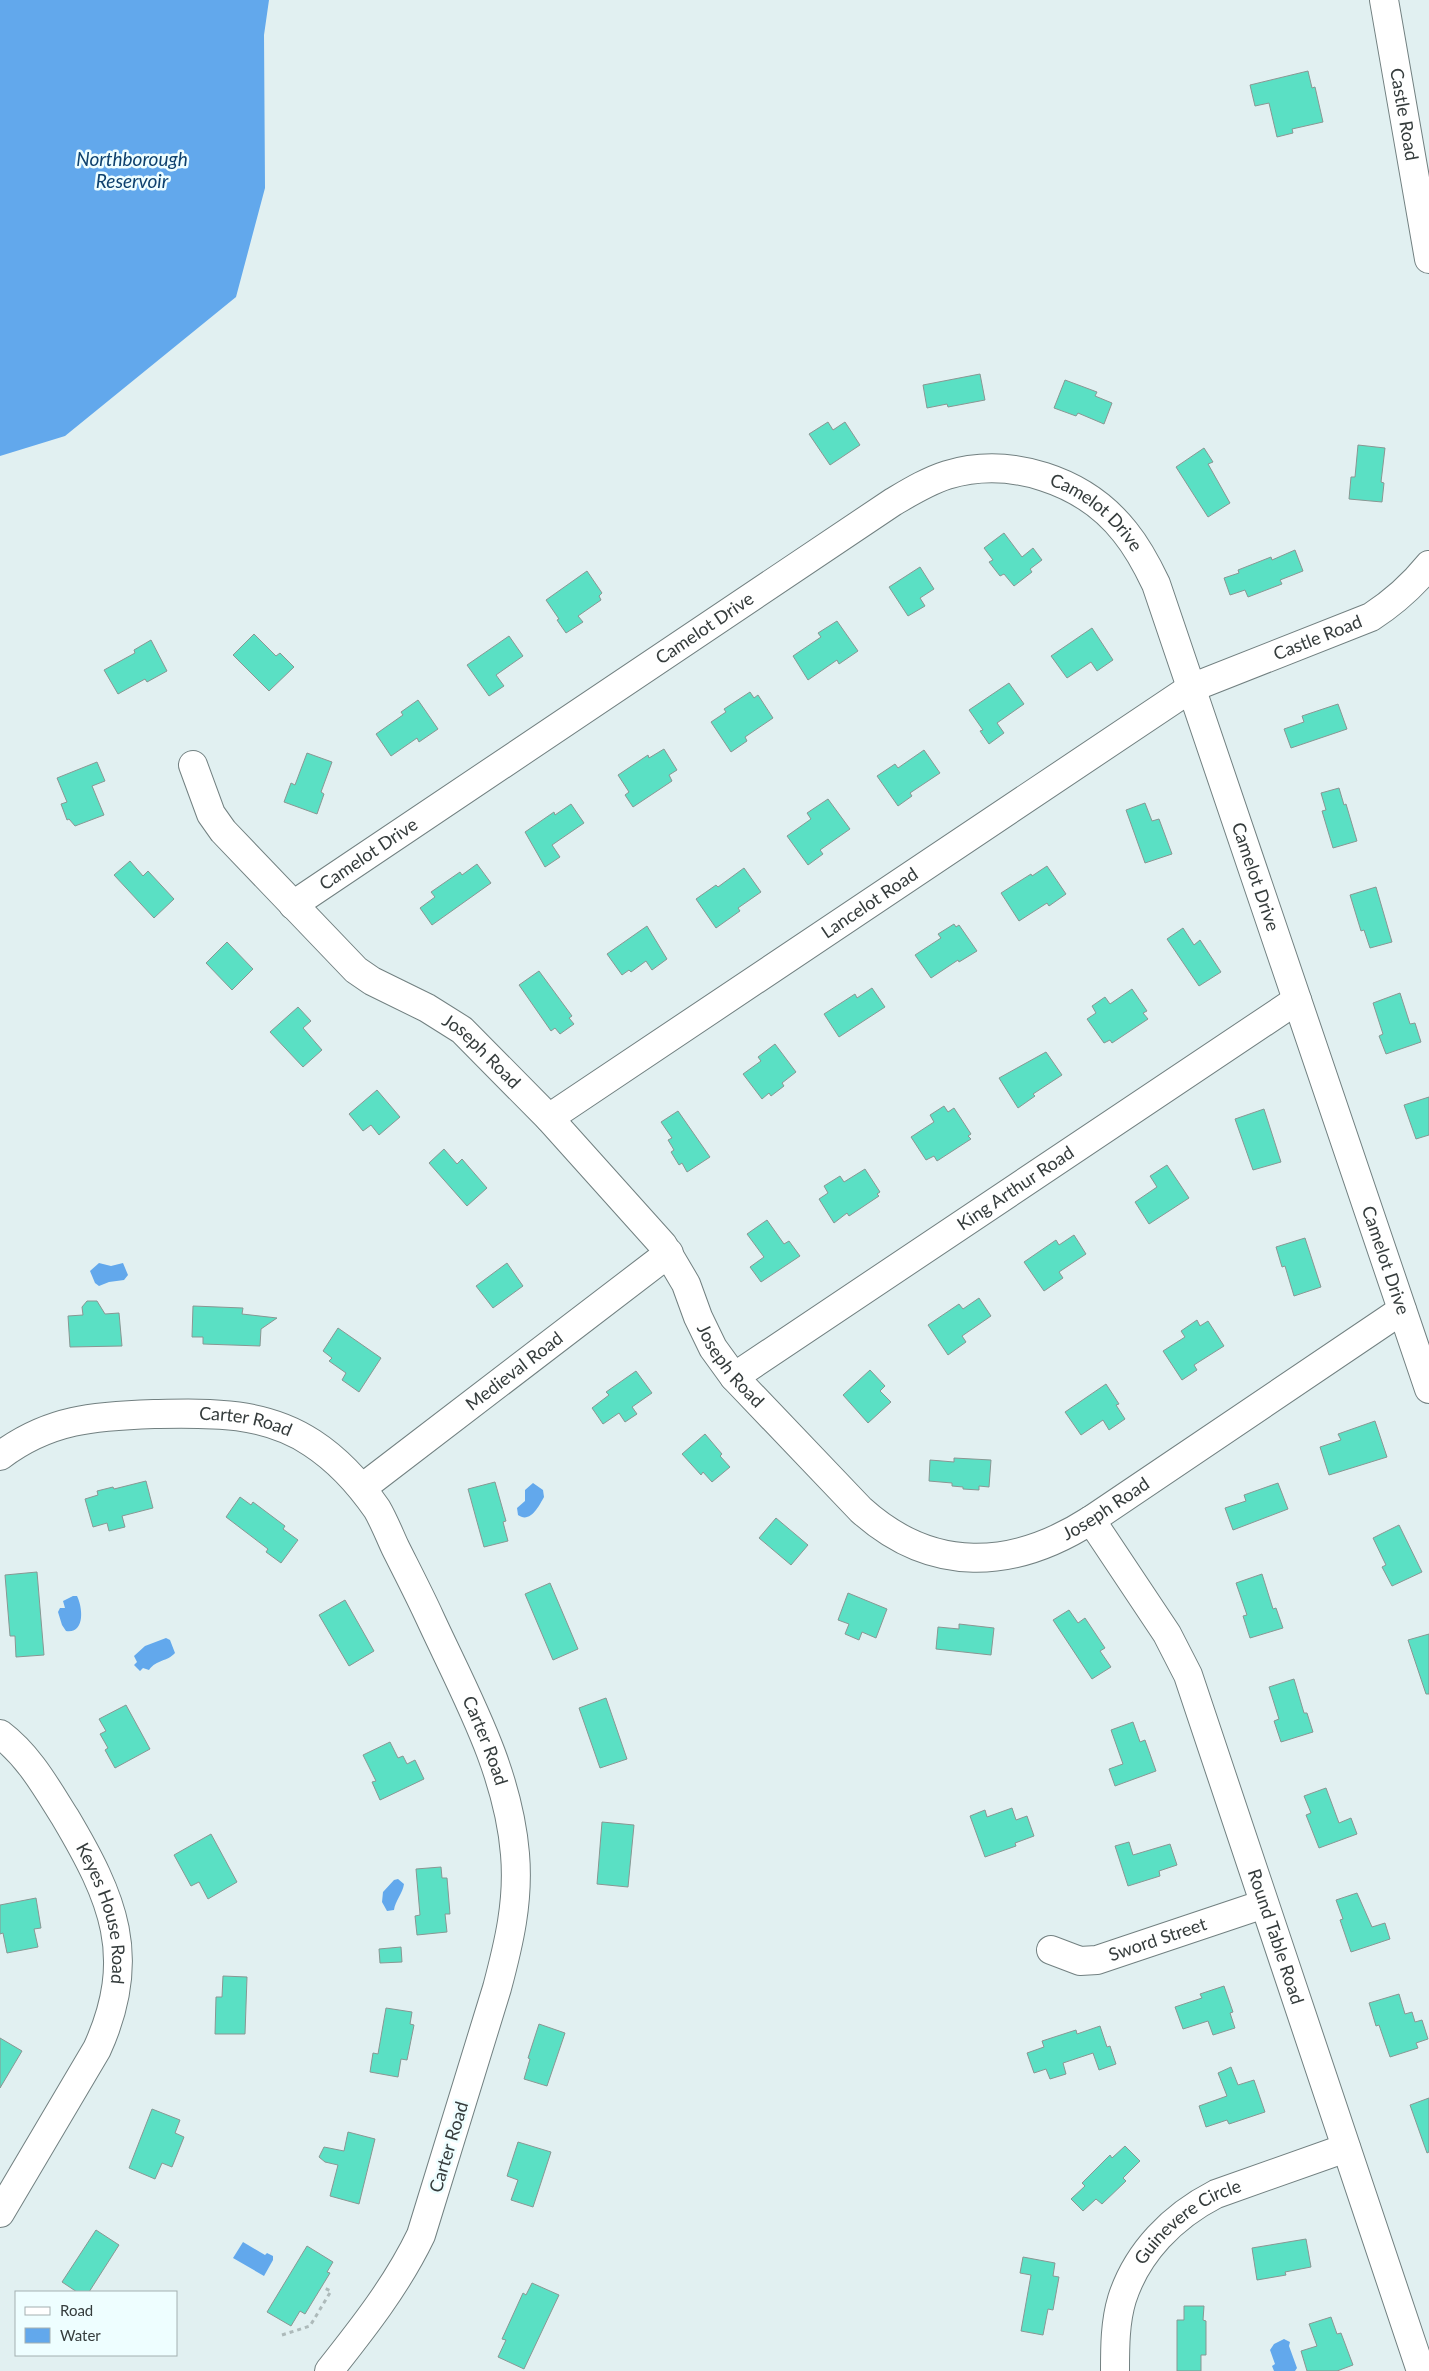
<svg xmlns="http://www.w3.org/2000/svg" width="1429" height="2371" font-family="Lato,sans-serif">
	<rect width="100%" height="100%" fill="#e1f0f1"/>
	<g fill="#62a8ec">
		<polygon points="0,0 269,0 264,35 265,188 236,297 65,436 0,456"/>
		<polygon points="99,1263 111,1266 123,1263 128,1275 124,1280 109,1282 99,1286 95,1283 90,1271"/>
		<path d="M533,1483L543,1490L544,1497C539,1506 530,1524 518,1515L517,1508L525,1501V1490Z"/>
		<path d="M73,1596H77C83,1608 85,1634 66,1631L62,1625L58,1612L60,1608H65L63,1601Z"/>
		<path d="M166,1638L170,1640L175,1653C167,1662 157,1659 149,1670L143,1668L140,1671L134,1665L137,1662L134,1656L145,1646Z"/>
		<path d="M398,1879L404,1884C403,1893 395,1901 394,1910L387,1911L382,1902L383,1892L394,1880Z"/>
		<polygon points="243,2242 265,2255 267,2253 273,2256 273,2260 264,2276 233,2258"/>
		<polygon points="1284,2339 1290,2342 1289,2346 1297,2368 1295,2371 1274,2371 1272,2366 1275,2364 1270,2350 1274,2344"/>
	</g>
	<g fill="#5ae0c4" stroke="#899793">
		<polygon points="1308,71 1312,88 1315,87 1323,122 1292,129 1293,133 1277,137 1269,103 1255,106 1250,85"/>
		<polygon points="980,374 985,400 948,407 947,404 927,408 923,385"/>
		<polygon points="1065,380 1097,392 1095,396 1112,403 1104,424 1078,413 1076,416 1054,408"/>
		<polygon points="828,422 833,430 845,422 860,445 830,465 809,434"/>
		<polygon points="1358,445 1385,448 1381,482 1384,483 1382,502 1349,499 1351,477 1355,477"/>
		<polygon points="1204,448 1213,462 1208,464 1230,503 1208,517 1176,467"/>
		<polygon points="1004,533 1022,557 1033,548 1042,560 1030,569 1032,572 1014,586 1004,574 1000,576 989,562 993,560 984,548"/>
		<polygon points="1295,550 1303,571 1280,580 1282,584 1248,597 1245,590 1230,595 1224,578 1239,573 1238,570 1271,557 1272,560"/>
		<polygon points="920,567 934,589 920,598 925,606 908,616 889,587"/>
		<polygon points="587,571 602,593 599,596 601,600 578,616 583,622 566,633 557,620 559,619 546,600"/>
		<polygon points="837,621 858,651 839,664 837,660 808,680 793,656 821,637 818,633"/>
		<polygon points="1092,628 1113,660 1097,671 1091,662 1067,678 1051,656"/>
		<polygon points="254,634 276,656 280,653 294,667 269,691 233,655"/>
		<polygon points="509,636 523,656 496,675 504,686 489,696 467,665"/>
		<polygon points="151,640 167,671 147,682 145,679 118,694 104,670 135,653 134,650"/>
		<polygon points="1009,683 1024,704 997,723 1004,733 989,744 980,731 983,730 969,710"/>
		<polygon points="750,692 754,698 758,695 773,718 745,737 747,741 731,752 711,722 726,712 724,709"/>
		<polygon points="418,700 438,729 419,742 417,738 391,756 376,734 403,715 401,712"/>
		<polygon points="1338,704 1347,729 1291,748 1284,729 1304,722 1302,716"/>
		<polygon points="664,749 677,770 669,775 672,781 633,807 625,795 629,792 618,775 648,755 649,758"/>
		<polygon points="924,750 940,773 910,793 912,796 898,806 877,776 895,764 898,768"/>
		<polygon points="307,753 332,762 321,792 324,794 317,814 284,802 291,783 295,785"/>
		<polygon points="97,762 105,781 92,786 104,815 75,826 69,819 67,820 61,804 67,802 57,778"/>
		<polygon points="1339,788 1344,805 1346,804 1357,841 1333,848 1322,811 1326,810 1321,793"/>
		<polygon points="828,799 850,829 820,850 823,854 808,865 787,836 811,819 807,813"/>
		<polygon points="1145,803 1152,821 1159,819 1172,854 1145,863 1126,810"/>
		<polygon points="571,804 584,823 552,845 560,857 545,867 525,832 554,812 555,815"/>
		<polygon points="130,861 143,876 148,871 174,899 154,918 114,875"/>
		<polygon points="477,864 491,883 432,925 420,908 435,897 431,892 460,872 462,875"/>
		<polygon points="1047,866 1066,894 1049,906 1047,903 1019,921 1001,893 1031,874 1032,876"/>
		<polygon points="744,868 761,892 738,908 740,911 716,928 696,899 716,885 718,887"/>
		<polygon points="1376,887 1392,942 1370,948 1364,930 1361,931 1350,895"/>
		<polygon points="954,924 956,927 959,925 977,951 959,962 958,960 931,978 915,955 941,938 938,934"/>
		<polygon points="647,926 667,959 652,970 646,961 631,972 629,970 622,975 607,954"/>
		<polygon points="1183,928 1194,945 1200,940 1221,972 1199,986 1167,939"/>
		<polygon points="227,942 253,969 232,990 206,963"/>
		<polygon points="539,971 572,1016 569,1018 574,1024 560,1034 555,1028 551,1031 519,985"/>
		<polygon points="872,988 885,1007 839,1037 824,1014 855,994 857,998"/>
		<polygon points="1132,989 1147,1011 1143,1013 1148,1019 1112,1043 1110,1040 1104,1043 1087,1019 1096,1013 1092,1006 1105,997 1110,1004"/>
		<polygon points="1400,993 1410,1024 1415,1023 1421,1042 1386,1054 1379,1036 1383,1034 1373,1003"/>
		<polygon points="298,1007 311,1021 303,1028 322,1050 303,1067 270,1032"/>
		<polygon points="775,1044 796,1072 782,1083 784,1086 771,1096 769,1093 762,1099 743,1074 761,1061 758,1057"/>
		<polygon points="1046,1052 1062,1075 1033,1094 1035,1096 1018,1108 999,1078"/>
		<polygon points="377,1090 400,1117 379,1135 371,1125 363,1131 349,1114"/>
		<polygon points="1429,1097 1429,1135 1416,1139 1404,1105"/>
		<polygon points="944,1106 948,1112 954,1108 971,1134 968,1136 971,1139 937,1161 934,1156 926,1160 911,1137 934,1122 930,1115"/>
		<polygon points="1264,1109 1281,1162 1253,1170 1235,1119"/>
		<polygon points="678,1111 710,1157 687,1172 682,1163 679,1165 671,1152 674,1150 668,1140 672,1138 661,1122"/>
		<polygon points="444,1149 457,1164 462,1159 487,1188 467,1206 429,1163"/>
		<polygon points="1167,1165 1189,1198 1149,1224 1135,1202 1157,1187 1150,1176"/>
		<polygon points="865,1169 880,1192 877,1194 879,1196 849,1216 847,1213 834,1223 819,1199 828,1193 824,1186 840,1176 844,1182"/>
		<polygon points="767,1220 784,1244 789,1241 800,1256 761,1282 750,1267 764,1257 747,1234"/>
		<polygon points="1074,1235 1086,1254 1059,1272 1063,1278 1044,1291 1024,1262 1056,1240 1059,1245"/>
		<polygon points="1305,1238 1321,1287 1294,1296 1285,1266 1282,1267 1276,1247"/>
		<polygon points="507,1263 523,1286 493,1308 476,1286"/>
		<polygon points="979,1298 991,1316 962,1336 966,1342 948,1355 928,1325 959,1304 963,1309"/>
		<polygon points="87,1301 97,1301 105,1314 119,1313 122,1346 70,1347 68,1316 83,1315 82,1307"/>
		<polygon points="193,1306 243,1308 242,1314 277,1318 261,1329 260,1346 203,1344 203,1337 192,1337"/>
		<polygon points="1197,1320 1200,1326 1208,1321 1224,1346 1194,1365 1197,1370 1182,1380 1163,1351 1185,1337 1181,1331"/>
		<polygon points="338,1328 381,1358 359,1392 342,1380 346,1373 329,1361 332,1358 323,1351"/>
		<polygon points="870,1370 885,1386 880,1391 891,1402 868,1423 843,1395"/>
		<polygon points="636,1371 652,1393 632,1407 637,1414 625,1422 619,1413 603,1424 592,1408 609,1395 606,1392"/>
		<polygon points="1106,1384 1119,1404 1116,1405 1125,1419 1109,1430 1103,1420 1081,1435 1065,1412"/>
		<polygon points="1375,1421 1387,1457 1329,1475 1320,1447 1341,1440 1338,1434"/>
		<polygon points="705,1434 722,1454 720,1456 730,1467 712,1482 703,1472 701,1475 682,1454"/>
		<polygon points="954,1458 991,1460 989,1487 979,1486 979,1490 963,1489 963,1487 952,1486 952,1483 929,1481 930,1460 954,1462"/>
		<polygon points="146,1481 153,1508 122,1516 125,1527 109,1531 107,1523 93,1527 85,1499 98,1495 97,1491 113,1487 114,1489"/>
		<polygon points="495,1482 506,1521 503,1522 508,1541 484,1547 468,1489"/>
		<polygon points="1278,1483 1288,1509 1233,1530 1225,1508 1246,1501 1244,1495"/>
		<polygon points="240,1497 251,1505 253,1502 285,1526 283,1529 298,1540 281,1563 266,1552 268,1549 226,1517"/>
		<polygon points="776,1518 808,1545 791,1565 759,1538"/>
		<polygon points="1399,1525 1422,1572 1392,1586 1382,1567 1386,1565 1373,1538"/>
		<polygon points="37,1572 44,1655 16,1657 15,1636 10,1636 5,1575"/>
		<polygon points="1262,1574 1273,1609 1276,1608 1283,1628 1250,1638 1243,1616 1247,1615 1236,1583"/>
		<polygon points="550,1583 578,1649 553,1660 525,1594"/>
		<polygon points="848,1593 887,1609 876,1638 862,1632 859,1640 845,1634 849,1624 838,1620"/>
		<polygon points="345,1600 374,1651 349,1666 319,1615"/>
		<polygon points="1069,1610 1078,1623 1085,1618 1105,1648 1100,1651 1111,1667 1092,1679 1053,1620"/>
		<polygon points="959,1624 994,1628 991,1655 936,1649 938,1627 959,1629"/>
		<polygon points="1429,1634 1429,1694 1426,1694 1408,1640"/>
		<polygon points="1294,1679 1304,1713 1307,1713 1313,1732 1281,1742 1274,1721 1279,1719 1269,1687"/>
		<polygon points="606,1698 627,1759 600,1768 579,1708"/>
		<polygon points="126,1705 150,1749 115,1768 105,1750 108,1748 100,1734 106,1731 99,1719"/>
		<polygon points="1133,1722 1140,1742 1145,1740 1156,1771 1115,1786 1109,1769 1123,1764 1111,1730"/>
		<polygon points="390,1742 398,1758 403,1756 407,1764 415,1760 424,1779 380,1800 372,1782 376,1781 363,1755"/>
		<polygon points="1326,1788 1339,1823 1351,1818 1357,1834 1319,1848 1306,1815 1311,1813 1304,1796"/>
		<polygon points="1012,1808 1016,1820 1027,1816 1034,1836 1015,1843 1016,1846 985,1857 970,1816 985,1810 987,1817"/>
		<polygon points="602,1822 634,1825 628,1887 597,1884"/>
		<polygon points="211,1834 237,1882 208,1899 199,1882 191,1886 174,1855"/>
		<polygon points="1129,1842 1133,1855 1170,1844 1177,1865 1159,1871 1160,1876 1128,1886 1115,1846"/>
		<polygon points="441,1867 442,1878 447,1878 450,1914 445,1914 447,1932 417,1935 415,1916 420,1915 416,1869"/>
		<polygon points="1357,1893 1372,1927 1385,1923 1390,1939 1351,1952 1340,1920 1343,1919 1336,1900"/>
		<polygon points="36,1898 41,1928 34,1929 38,1947 7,1953 3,1933 0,1934 0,1905"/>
		<polygon points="401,1947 402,1962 380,1963 379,1949"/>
		<polygon points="223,1976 247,1977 245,2034 215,2034 216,1997 222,1997"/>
		<polygon points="1224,1986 1233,2012 1230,2013 1235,2028 1213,2035 1208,2021 1183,2029 1175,2007 1202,1998 1200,1994"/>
		<polygon points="1399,1994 1405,2014 1412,2012 1415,2022 1422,2020 1428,2039 1416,2043 1418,2048 1390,2057 1379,2025 1376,2026 1369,2003"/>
		<polygon points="386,2008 412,2012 410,2024 414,2025 407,2060 401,2059 398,2077 370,2072 373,2053 378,2054"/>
		<polygon points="539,2024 565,2033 547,2086 524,2079 530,2059 528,2058"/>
		<polygon points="1100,2026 1107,2047 1110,2046 1116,2064 1099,2070 1093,2053 1063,2063 1066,2074 1050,2079 1046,2069 1034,2073 1027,2053 1044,2047 1042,2041 1076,2030 1077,2034"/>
		<polygon points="0,2038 22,2051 0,2088"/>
		<polygon points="1231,2067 1238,2085 1254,2080 1265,2112 1229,2124 1227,2120 1206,2127 1199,2106 1227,2096 1218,2073"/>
		<polygon points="1429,2098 1429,2152 1427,2153 1410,2105"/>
		<polygon points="152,2109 180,2120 175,2133 184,2137 172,2167 162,2163 155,2179 129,2168"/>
		<polygon points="348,2132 375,2139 359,2204 330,2196 338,2165 325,2162 319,2157 324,2147 344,2151"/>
		<polygon points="518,2142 551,2152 533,2207 511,2200 518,2180 507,2176"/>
		<polygon points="1125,2146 1140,2161 1123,2178 1126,2181 1102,2204 1096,2199 1083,2211 1071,2199 1085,2186 1082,2183 1110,2155 1112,2158"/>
		<polygon points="96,2230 119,2245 89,2292 77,2292 62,2282"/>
		<polygon points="1306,2239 1311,2267 1285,2272 1286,2275 1257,2280 1252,2248"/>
		<polygon points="307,2246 333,2262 327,2272 330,2273 305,2314 300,2311 291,2326 267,2312"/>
		<polygon points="1023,2257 1055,2263 1053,2276 1059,2277 1053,2310 1048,2309 1043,2335 1021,2331 1031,2275 1020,2273"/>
		<polygon points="532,2283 559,2295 524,2369 498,2357 506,2340 502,2339 523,2293 526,2295"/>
		<polygon points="1184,2306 1204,2306 1203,2320 1206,2321 1206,2355 1201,2355 1201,2371 1177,2371 1177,2320 1184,2320"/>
		<polygon points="1331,2317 1337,2334 1341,2333 1353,2365 1337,2371 1307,2371 1301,2351 1317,2346 1309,2324"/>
	</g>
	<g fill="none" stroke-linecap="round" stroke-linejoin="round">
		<g stroke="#728081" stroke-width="30">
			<g id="minor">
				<path id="s1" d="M1384,0L1429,259"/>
				<path id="s2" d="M193,765L211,814L223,831L356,970L372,981L427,1008L462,1030L549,1118L663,1245L686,1284L698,1317L713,1348L734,1377L861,1510C932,1574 1013,1570 1091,1520L1402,1310"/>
				<path id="s3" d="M293,905L893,502C910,492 928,481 947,475C1010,456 1084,480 1125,532C1138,548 1147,565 1156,584L1429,1389"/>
				<path id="s4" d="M549,1118L1191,688L1371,617C1394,602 1412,586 1429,565"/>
				<path id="s5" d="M734,1377L1297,1000"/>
				<path id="s6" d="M0,1456C49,1419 95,1416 154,1414C209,1413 264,1411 312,1443C338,1460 359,1483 377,1509C384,1521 389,1534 395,1547C407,1571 419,1594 430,1618C465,1694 508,1769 515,1854C519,1901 509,1943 497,1988L421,2235C397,2285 363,2328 329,2371"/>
				<path id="s7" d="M362,1488L669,1253"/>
				<path id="s8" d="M1091,1520L1167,1634L1188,1675L1421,2371"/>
				<path id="s9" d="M0,1734C29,1756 46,1787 65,1817C113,1898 139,1957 97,2049L0,2213"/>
				<path id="s10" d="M1051,1950L1080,1961L1097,1960L1264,1904"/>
				<path id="s11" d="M1115,2371C1115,2347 1115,2322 1122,2299C1137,2252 1173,2216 1216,2194L1346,2148"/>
			</g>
		</g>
		<polyline stroke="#adbaba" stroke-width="3" stroke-dasharray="4 4" stroke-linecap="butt" points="282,2335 310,2326 331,2291 322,2287"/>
		<use href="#minor" stroke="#fff" stroke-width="28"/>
	</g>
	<g text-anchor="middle" stroke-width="5" stroke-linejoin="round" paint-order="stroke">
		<g font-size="18" fill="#353c3c" stroke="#eefeff">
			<text dy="6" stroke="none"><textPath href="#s1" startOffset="116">Castle Road</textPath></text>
			<text dy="6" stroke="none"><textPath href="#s3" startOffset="946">Camelot Drive</textPath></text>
			<text dy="6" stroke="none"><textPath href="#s3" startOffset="496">Camelot Drive</textPath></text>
			<text dy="6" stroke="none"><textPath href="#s4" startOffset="909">Castle Road</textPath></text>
			<text dy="6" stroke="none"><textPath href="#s3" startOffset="91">Camelot Drive</textPath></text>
			<text dy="6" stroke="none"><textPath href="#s3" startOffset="1351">Camelot Drive</textPath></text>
			<text dy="6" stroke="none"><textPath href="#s4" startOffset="386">Lancelot Road</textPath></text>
			<text dy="6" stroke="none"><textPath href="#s2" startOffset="416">Joseph Road</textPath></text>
			<text dy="6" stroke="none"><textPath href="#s5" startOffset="339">King Arthur Road</textPath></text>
			<text dy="6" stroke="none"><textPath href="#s3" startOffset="1756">Camelot Drive</textPath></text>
			<text dy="6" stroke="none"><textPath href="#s2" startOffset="821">Joseph Road</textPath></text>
			<text dy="6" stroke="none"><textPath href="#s7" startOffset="192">Medieval Road</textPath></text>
			<text dy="6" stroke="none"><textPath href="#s6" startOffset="255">Carter Road</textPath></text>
			<text dy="6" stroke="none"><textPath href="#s2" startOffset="1285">Joseph Road</textPath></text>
			<text dy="6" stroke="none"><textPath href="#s6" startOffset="675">Carter Road</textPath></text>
			<text dy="6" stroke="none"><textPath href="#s9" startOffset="211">Keyes House Road</textPath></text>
			<text dy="6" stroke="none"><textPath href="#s8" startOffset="459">Round Table Road</textPath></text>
			<text dy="6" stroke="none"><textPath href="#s10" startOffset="112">Sword Street</textPath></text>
			<text transform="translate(449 2147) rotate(-73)" y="6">Carter Road</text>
			<text dy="6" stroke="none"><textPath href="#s11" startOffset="178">Guinevere Circle</textPath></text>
		</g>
		<g font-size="19" font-style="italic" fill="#0e416e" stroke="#eefeff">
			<text x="132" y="166">Northborough<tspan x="132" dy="22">Reservoir</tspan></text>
		</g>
	</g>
	<rect x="15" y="2291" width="162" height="65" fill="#eefeff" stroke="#a4b0b1"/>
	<rect x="25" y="2307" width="25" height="8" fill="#ffffff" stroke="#a4b0b1"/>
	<text x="60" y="2316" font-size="15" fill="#353c3c">Road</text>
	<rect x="25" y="2328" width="25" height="15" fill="#62a8ec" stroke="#a4b0b1"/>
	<text x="60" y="2341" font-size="15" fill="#353c3c">Water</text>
</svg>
